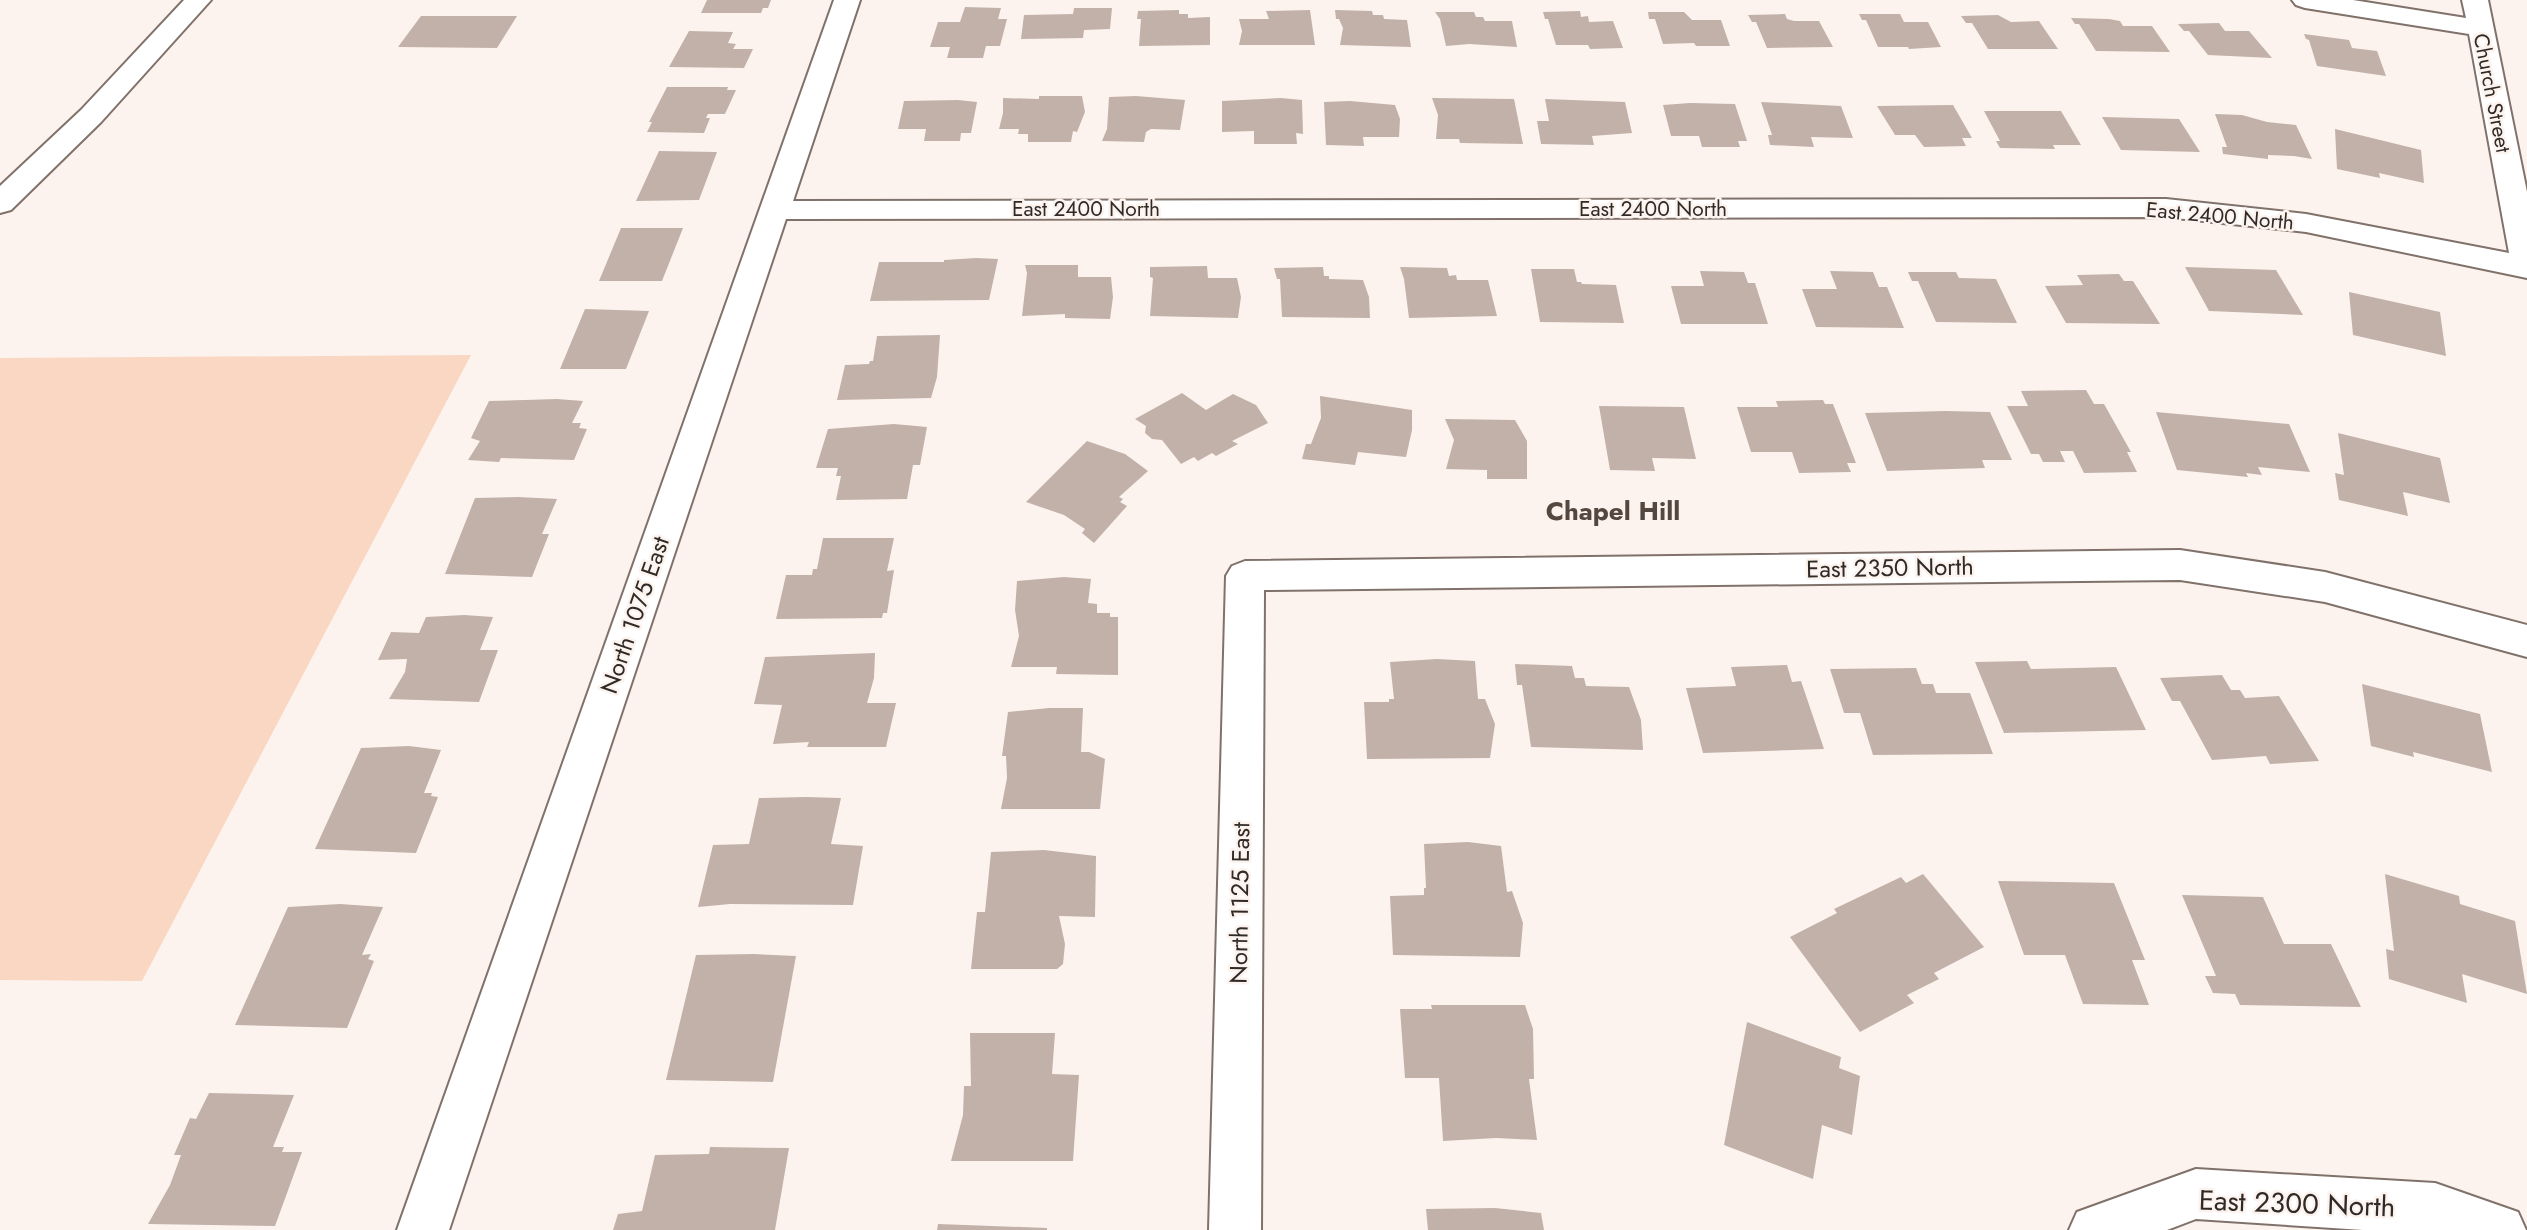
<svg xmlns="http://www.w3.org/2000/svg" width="2527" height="1230" font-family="Jost,sans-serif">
	<rect width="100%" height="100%" fill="#fdf3ee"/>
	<polygon fill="#f9d7c3" points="471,355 142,981 0,980 0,358"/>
	<g fill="#c1b1a9">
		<polygon points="707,0 771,0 768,8 763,8 761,13 701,13"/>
		<polygon points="965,7 1001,8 998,19 1007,19 1000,46 986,46 983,58 947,58 950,47 930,47 938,22 960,22"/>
		<polygon points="1074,8 1112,8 1110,29 1084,30 1083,38 1021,39 1024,15 1073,14"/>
		<polygon points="1179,10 1179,14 1188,14 1188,18 1210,17 1210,45 1139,46 1141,19 1137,19 1138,11"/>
		<polygon points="1310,10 1315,45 1239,45 1242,31 1239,19 1269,19 1266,11"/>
		<polygon points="1335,10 1372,11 1373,15 1383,15 1384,19 1407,20 1411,47 1340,45 1343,28 1339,19 1336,19"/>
		<polygon points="1580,11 1581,17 1588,16 1589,22 1613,21 1623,48 1590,49 1588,45 1556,45 1548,19 1545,19 1543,12"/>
		<polygon points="1435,12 1474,12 1476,17 1483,17 1485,21 1512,21 1517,47 1469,44 1446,46 1440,19"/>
		<polygon points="1648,12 1684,12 1692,20 1721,20 1730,46 1696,46 1694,43 1663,44 1655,19 1649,19"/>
		<polygon points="1785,14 1787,19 1794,21 1819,21 1833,47 1767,48 1756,22 1752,22 1748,15"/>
		<polygon points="1859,14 1900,14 1904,22 1928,22 1941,47 1909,49 1908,47 1878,47 1866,20 1862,20"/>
		<polygon points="1998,15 2011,22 2039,21 2058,49 1988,49 1972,23 1966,23 1961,16"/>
		<polygon points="421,16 517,16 497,48 398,47"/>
		<polygon points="2071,18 2109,19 2120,21 2123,26 2152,26 2170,52 2096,51 2079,24 2075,24"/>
		<polygon points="2219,23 2225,31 2249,31 2272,58 2208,55 2189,31 2184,31 2178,24"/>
		<polygon points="689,31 733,32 728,43 736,44 733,49 753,49 744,68 669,67"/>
		<polygon points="2304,34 2349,40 2352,48 2377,51 2386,76 2317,66 2309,40 2306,39"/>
		<polygon points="667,87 728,87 727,90 736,90 725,114 708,114 706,118 710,118 704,133 647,132 652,122 649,122"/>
		<polygon points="1039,96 1082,96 1085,112 1077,132 1073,131 1071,142 1028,142 1028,134 1018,134 1019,129 999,129 1003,113 1003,98 1039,99"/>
		<polygon points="1136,96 1185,100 1180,130 1151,129 1146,132 1144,142 1102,141 1107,129 1109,97"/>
		<polygon points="1281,98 1302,100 1303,134 1296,133 1297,144 1254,144 1254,131 1222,132 1222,101"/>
		<polygon points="1432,98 1514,99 1523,144 1460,143 1459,139 1436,139 1438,115"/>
		<polygon points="1545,99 1625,102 1632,133 1592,136 1594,145 1541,144 1537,121 1549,121"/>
		<polygon points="958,100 977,102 971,133 961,133 960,141 924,141 926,129 898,129 904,101"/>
		<polygon points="1350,101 1395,105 1400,119 1399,137 1363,137 1364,146 1326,145 1324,102"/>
		<polygon points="1761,102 1841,106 1853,138 1811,137 1814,147 1770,145 1768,135 1772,135"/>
		<polygon points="1690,103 1735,104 1747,141 1738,141 1740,147 1702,147 1699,136 1671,136 1663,105"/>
		<polygon points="1953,105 1972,138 1962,138 1966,146 1924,147 1915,135 1895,135 1877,106"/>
		<polygon points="1984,111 2061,111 2081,145 2053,145 2055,149 2000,148 1996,141 2000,141"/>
		<polygon points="2215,114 2242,115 2267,122 2296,125 2312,159 2294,156 2268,155 2268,159 2223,154 2222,147 2227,147"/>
		<polygon points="2102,117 2179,119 2200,152 2121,150"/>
		<polygon points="2335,129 2421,150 2424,183 2379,173 2380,178 2337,169"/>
		<polygon points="659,151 717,152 699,200 636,201"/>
		<polygon points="621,228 683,228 662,281 599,281"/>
		<polygon points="976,258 998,259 989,300 870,301 879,262 944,262 944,260"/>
		<polygon points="1025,265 1078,265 1078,277 1111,277 1113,297 1110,319 1065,318 1065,314 1022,316 1027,273"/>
		<polygon points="1207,266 1208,278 1237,278 1241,297 1238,318 1150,316 1153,278 1150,277 1150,267"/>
		<polygon points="1323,267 1324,276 1329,276 1329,279 1363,280 1369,297 1370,318 1282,317 1280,279 1277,279 1274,268"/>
		<polygon points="1400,267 1447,268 1449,276 1456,275 1457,280 1488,280 1497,316 1409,318 1404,279"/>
		<polygon points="2185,267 2276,270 2303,315 2209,311"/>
		<polygon points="1531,269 1574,269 1577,282 1581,282 1582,284 1616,285 1624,323 1540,322"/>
		<polygon points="1700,271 1744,272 1748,283 1755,283 1768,324 1681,324 1671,286 1704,286"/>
		<polygon points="1830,271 1873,272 1879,287 1887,287 1904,328 1816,327 1802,289 1837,289"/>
		<polygon points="1908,272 1956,272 1959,278 1996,279 2017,323 1936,322 1918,281 1912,281"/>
		<polygon points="2119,274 2124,281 2133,281 2160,324 2066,323 2045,286 2083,285 2077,275"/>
		<polygon points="2349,292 2440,312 2446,356 2353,335"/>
		<polygon points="585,309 649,311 626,369 560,369"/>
		<polygon points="940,335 937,377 931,398 837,400 845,365 869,364 870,361 873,361 877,336"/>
		<polygon points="2086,390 2094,404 2104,404 2131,452 2127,452 2137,472 2084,473 2073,451 2060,451 2065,462 2043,462 2039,454 2031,454 2007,406 2028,406 2021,391"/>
		<polygon points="1182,393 1206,410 1233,394 1256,405 1268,423 1232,441 1238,444 1216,456 1212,453 1198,461 1194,457 1181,464 1162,440 1152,439 1145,433 1146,426 1135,419"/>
		<polygon points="1320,396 1412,410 1412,430 1406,457 1358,452 1355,465 1302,459 1306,444 1311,444 1321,418"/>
		<polygon points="557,399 583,401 572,423 581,423 579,428 587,429 574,460 501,458 499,462 468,460 480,441 471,438 489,401"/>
		<polygon points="1823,400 1825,404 1833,404 1856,463 1847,463 1851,472 1799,473 1792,452 1751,452 1737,407 1778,407 1776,401"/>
		<polygon points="1599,406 1684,407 1696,459 1652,458 1655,471 1610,470"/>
		<polygon points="1946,411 1990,412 2012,460 1982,460 1985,468 1887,471 1865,413"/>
		<polygon points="2156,412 2289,424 2310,472 2258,467 2262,475 2246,473 2248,477 2177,470"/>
		<polygon points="1445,419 1515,420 1527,441 1527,479 1487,479 1487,470 1446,469 1454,440"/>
		<polygon points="894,424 927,427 920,465 913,465 907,499 836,500 841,476 836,476 838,468 816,468 828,429"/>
		<polygon points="2338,433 2440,458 2450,503 2403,492 2408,516 2339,500 2335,473 2344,475"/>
		<polygon points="1087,441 1125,454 1148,471 1119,497 1123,499 1120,502 1127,506 1094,543 1082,533 1085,529 1064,515 1026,502"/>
		<polygon points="518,497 557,499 542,534 549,534 532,577 445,574 475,498"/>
		<polygon points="823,538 894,538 887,571 894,570 887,613 883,613 882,618 776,619 786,575 812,575 813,569 817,569"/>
		<polygon points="1064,577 1091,579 1088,603 1097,604 1097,613 1110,613 1110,617 1118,617 1118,675 1056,674 1057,667 1011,667 1019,636 1015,610 1017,581"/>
		<polygon points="464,615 493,617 480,650 498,650 479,702 389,699 405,672 407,659 378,660 391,632 419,633 426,617"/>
		<polygon points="875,653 874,678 867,703 896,703 886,747 807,747 809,742 773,744 782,705 754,704 765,657"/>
		<polygon points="1437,659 1475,661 1478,699 1485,699 1495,724 1490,758 1367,759 1364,702 1389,702 1389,699 1394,699 1390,662"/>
		<polygon points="2027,661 2031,669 2116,667 2146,730 2004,733 1975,662"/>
		<polygon points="1515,664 1572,666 1575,678 1584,678 1586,686 1629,687 1641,720 1643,750 1531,747 1522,685 1517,685"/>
		<polygon points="1787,665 1792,682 1801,681 1824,749 1703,753 1686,688 1736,686 1731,667"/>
		<polygon points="1916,668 1922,684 1933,684 1936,693 1970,693 1993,754 1873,755 1860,713 1844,713 1830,669"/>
		<polygon points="2222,675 2231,690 2240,690 2245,698 2279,696 2319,761 2270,764 2266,756 2212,760 2180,701 2172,701 2160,678"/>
		<polygon points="2362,684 2480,714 2492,772 2413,752 2414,757 2371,746"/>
		<polygon points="1049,708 1083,708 1081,752 1089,752 1105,759 1100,809 1001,809 1007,778 1006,756 1002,756 1008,712"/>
		<polygon points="409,746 441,750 424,793 432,793 431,796 438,797 416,853 315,849 361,748"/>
		<polygon points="806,797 841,798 831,844 863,846 853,905 730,904 698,907 713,845 749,844 759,798"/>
		<polygon points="1468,842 1501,846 1507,892 1512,891 1523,923 1520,957 1393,955 1390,896 1424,895 1424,888 1426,888 1424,844"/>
		<polygon points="1044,850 1096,856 1095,917 1059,916 1065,944 1063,964 1057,969 971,969 977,912 985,912 991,852"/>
		<polygon points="1923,874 1984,947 1934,973 1939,979 1907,995 1914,1003 1860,1032 1790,937 1837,913 1834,909 1901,877 1906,883"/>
		<polygon points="2385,874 2459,896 2460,904 2515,921 2527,994 2462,974 2467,1003 2389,979 2386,949 2394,951"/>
		<polygon points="1998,881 2114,883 2145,960 2132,960 2149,1005 2083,1004 2065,955 2024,955"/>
		<polygon points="2182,895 2263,897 2284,944 2331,944 2361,1007 2240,1005 2235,994 2213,993 2205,976 2216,976"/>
		<polygon points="340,904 383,907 362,955 371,954 368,959 374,961 347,1028 235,1025 288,907"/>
		<polygon points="753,954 796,956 773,1082 666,1080 696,955"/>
		<polygon points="1431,1005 1525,1005 1533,1029 1534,1079 1529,1079 1537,1140 1496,1138 1443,1141 1439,1078 1405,1078 1400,1009 1432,1009"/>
		<polygon points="1747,1022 1841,1057 1839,1068 1860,1076 1852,1135 1822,1125 1813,1179 1724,1145"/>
		<polygon points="970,1033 1055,1033 1052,1074 1079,1075 1073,1161 951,1161 963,1115 964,1086 971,1086"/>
		<polygon points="209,1093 294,1095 273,1147 284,1147 282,1152 302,1152 275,1226 148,1224 170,1185 181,1155 174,1155 190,1118 196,1119"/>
		<polygon points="710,1147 789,1148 775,1230 613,1230 618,1214 642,1211 655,1155 709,1154"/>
		<polygon points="1495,1208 1541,1213 1544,1230 1428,1230 1426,1209"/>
		<polygon points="938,1224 1047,1228 1047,1230 937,1230"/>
	</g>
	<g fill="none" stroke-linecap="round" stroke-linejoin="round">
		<g stroke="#80726a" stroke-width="4">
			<g id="minor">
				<polygon points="184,0 211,0 101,122 11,210 0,213 0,186 81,110"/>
				<polygon points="834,0 860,0 793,201 2166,199 2306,214 2509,253 2469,34 2305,8 2296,5 2292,0 2353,0 2466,18 2462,0 2488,0 2527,192 2527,278 2306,232 2166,217 786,219 449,1230 397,1230"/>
				<polygon points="2180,550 2325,572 2527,625 2527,657 2325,602 2180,580 1264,590 1261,1230 1209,1230 1226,576 1232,566 1245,561"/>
				<polygon points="2196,1169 2435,1183 2518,1212 2526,1230 2363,1230 2196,1219 2167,1230 2069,1230 2077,1212"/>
			</g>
		</g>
		<use href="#minor" fill="#fff" fill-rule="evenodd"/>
	</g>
	<g text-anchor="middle" stroke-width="5" stroke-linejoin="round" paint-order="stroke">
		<g font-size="21" fill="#2f2a26" stroke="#fdf3ee">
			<text transform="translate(2492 93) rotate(79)" y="7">Church Street</text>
			<text x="1086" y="216">East 2400 North</text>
			<text x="1653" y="216">East 2400 North</text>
			<text transform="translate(2220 216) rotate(5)" y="7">East 2400 North</text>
		</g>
		<g font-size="24" fill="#2f2a26" stroke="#fdf3ee">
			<text transform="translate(1890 568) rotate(-1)" y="8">East 2350 North</text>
			<text transform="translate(635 615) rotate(-71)" y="8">North 1075 East</text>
			<text transform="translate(1240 903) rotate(-89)" y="8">North 1125 East</text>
		</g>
		<g font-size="26" font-weight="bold" fill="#544740" stroke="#fdf3ee">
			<text x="1613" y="520">Chapel Hill</text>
		</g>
		<g font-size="28" fill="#2f2a26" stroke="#fdf3ee">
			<text transform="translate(2297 1203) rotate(2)" y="10">East 2300 North</text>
		</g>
	</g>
</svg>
